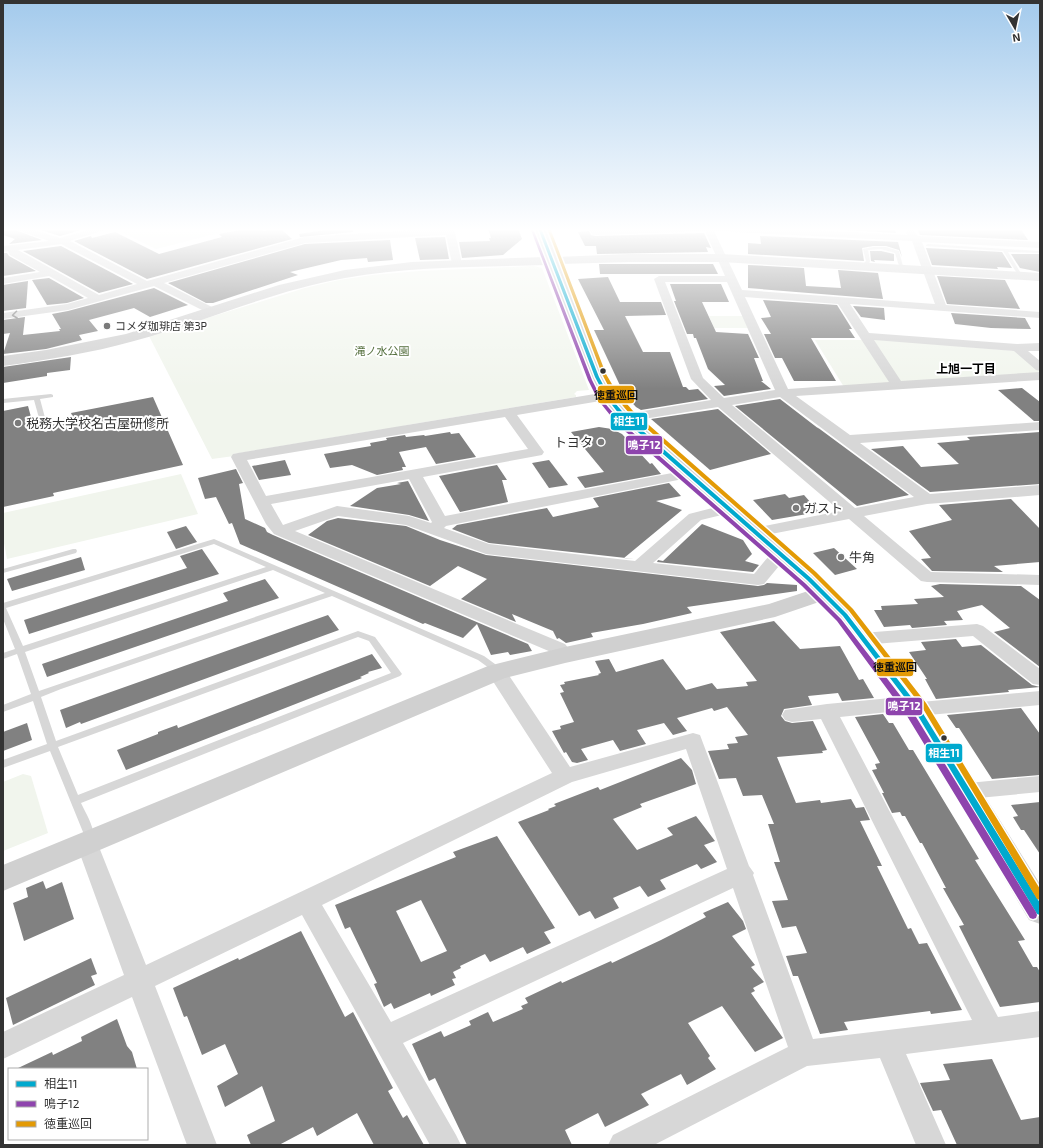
<svg xmlns="http://www.w3.org/2000/svg" width="1043" height="1148" font-family="'Exo 2','Noto Sans JP',sans-serif">
	<rect width="100%" height="100%" fill="#fff"/>
	<g fill="#f1f5ed">
		<polygon points="125,228 247,228 211,235 156,249 121,232"/>
		<polygon points="534,266 542,268 589,390 577,391 574,394 576,395 576,397 407,425 385,431 384,429 233,454 234,456 212,459 149,336 305,288 339,280 373,275 419,271"/>
		<polygon points="709,316 743,316 748,328 714,328"/>
		<polygon points="876,339 1015,351 1039,371 1038,374 907,383 899,381 873,341"/>
		<polygon points="815,340 864,340 890,381 887,384 844,387"/>
		<polygon points="181,474 198,514 7,559 3,538 3,513"/>
		<polygon points="23,774 31,776 48,833 3,851 3,782"/>
	</g>
	<g fill="#818181" fill-rule="evenodd">
		<polygon points="3,228 10,228 42,240 9,244 15,239 3,235"/>
		<polygon points="34,228 88,228 60,236"/>
		<polygon points="250,228 261,228 264,231 280,228 292,239 147,279 74,241 91,236 92,238 115,232 159,254 222,237 219,234"/>
		<polygon points="338,228 353,228 353,232 300,237 299,234"/>
		<polygon points="488,228 518,228 522,239 503,255 462,258 459,242 490,241 489,238 491,238"/>
		<polygon points="812,228 895,228 896,233"/>
		<polygon points="917,228 1020,228 1028,240 920,235"/>
		<polygon points="589,231 591,235 595,236 704,233 711,248 706,247 708,252 597,254 596,246 585,246 578,232"/>
		<polygon points="760,236 898,242 902,257 899,250 886,246 873,246 862,248 864,261 748,254 748,243 761,244"/>
		<polygon points="445,237 449,259 420,260 415,238"/>
		<polygon points="390,240 393,260 368,262 367,258 341,260 290,272 298,275 213,303 206,303 168,283 305,244"/>
		<polygon points="61,246 133,284 99,293 23,251"/>
		<polygon points="926,248 1002,252 1012,268 997,267 998,269 932,265"/>
		<polygon points="870,251 881,251 894,254 894,261 874,260 875,262 871,261"/>
		<polygon points="3,253 7,253 9,256 36,271 3,276"/>
		<polygon points="1011,254 1039,254 1040,272 1020,268"/>
		<polygon points="599,264 713,264 718,274 600,274"/>
		<polygon points="748,265 804,268 806,286 841,288 838,270 878,273 883,299 748,288"/>
		<polygon points="937,276 1005,280 1020,309 947,304"/>
		<polygon points="608,277 620,302 661,302 666,315 625,316 643,352 670,352 683,387 686,387 689,390 698,389 708,399 641,410 636,407 624,394 594,330 604,330 578,279"/>
		<polygon points="49,278 84,298 67,303 47,305 32,280"/>
		<polygon points="28,281 26,308 3,311 3,285"/>
		<polygon points="670,284 721,284 729,302 702,302 716,332 748,334 759,358 754,358 763,381 761,381 771,389 724,396 714,386 725,385 708,369 696,338 694,338 693,334 687,334 674,301 676,301"/>
		<polygon points="154,288 188,305 150,317 134,308 89,320 98,331 79,335 82,340 46,349 3,354 10,333 3,334 3,320 25,317 23,335 60,331 59,329 61,329 52,314 68,311"/>
		<polygon points="763,300 837,305 852,329 849,329 855,338 811,338 836,381 794,381 782,358 775,358 764,334 771,334 761,318 771,317"/>
		<polygon points="853,306 884,308 885,320 861,317"/>
		<polygon points="951,313 1025,318 1031,329 991,328 955,324"/>
		<polygon points="71,357 70,370 47,373 47,376 3,383 3,367"/>
		<polygon points="1022,388 1040,402 1040,421 1034,421 998,390"/>
		<polygon points="153,397 183,465 53,493 54,496 3,507 3,411 28,406 34,428 40,427 41,430 46,432 49,430 49,425 64,423 63,419 73,418 71,413"/>
		<polygon points="780,399 819,429 817,427 909,495 857,506 735,406"/>
		<polygon points="718,409 771,454 710,470 651,419"/>
		<polygon points="599,427 612,429 622,434 650,464 652,463 661,474 585,488 577,477 604,472 571,432"/>
		<polygon points="450,432 451,434 459,433 476,457 436,464 426,447 399,452 406,467 402,467 403,470 377,475 352,465 330,468 324,454 371,446 370,443 387,440 386,438 405,435 406,437 424,435 425,436"/>
		<polygon points="1040,432 1040,484 930,492 871,449 903,446 921,467 959,464 937,443 970,440 967,437"/>
		<polygon points="285,460 291,475 259,480 252,466"/>
		<polygon points="549,460 568,485 549,488 532,463"/>
		<polygon points="497,465 507,480 502,480 508,502 460,512 439,476"/>
		<polygon points="236,469 243,483 239,484 245,519 265,528 267,532 273,535 528,644 532,651 510,655 508,652 491,655 477,624 463,638 425,623 423,624 240,544 232,523 229,524 216,497 205,499 198,478"/>
		<polygon points="408,481 429,521 409,515 350,506 377,488 401,484 397,483"/>
		<polygon points="669,483 681,496 656,501 682,510 624,558 635,559 489,543 452,529 457,525 547,508 553,517 599,507 593,498"/>
		<polygon points="785,494 789,498 804,495 819,512 772,520 753,500"/>
		<polygon points="1011,499 1040,529 1040,562 994,566 1003,572 932,571 921,559 931,558 909,531 952,520 939,505"/>
		<polygon points="338,518 406,526 440,540 486,555 758,586 764,585 767,583 797,585 797,591 687,607 692,613 643,624 591,633 593,637 566,643 559,638 557,639 553,631 512,614 516,622 461,599 487,579 458,566 430,586 308,535 327,521"/>
		<polygon points="702,524 743,540 752,554 745,561 759,565 753,572 657,562 658,560 663,561"/>
		<polygon points="186,526 197,542 176,549 167,532"/>
		<polygon points="834,548 857,569 835,575 813,553"/>
		<polygon points="202,549 219,574 29,634 24,620 187,568 180,556"/>
		<polygon points="81,557 85,570 12,591 7,579"/>
		<polygon points="265,579 279,598 47,677 42,664 228,601 223,593"/>
		<polygon points="940,584 1021,586 1040,600 1040,667 994,632 1010,628 982,605 957,611 963,620 944,621 947,625 912,628 910,625 884,627 874,610 882,610 881,606 918,604 914,599 944,597 931,586"/>
		<polygon points="328,615 339,630 81,724 80,722 66,728 60,710"/>
		<polygon points="774,621 800,649 840,646 859,680 863,679 874,698 842,701 838,693 808,696 812,705 784,709 781,716 785,721 792,723 813,721 827,750 822,751 823,753 777,757 796,803 820,800 821,803 851,799 856,808 864,807 870,820 860,821 882,866 877,866 908,929 911,928 919,944 927,943 962,1010 931,1014 930,1011 844,1022 848,1030 820,1034 798,976 793,976 786,956 807,953 796,926 782,928 772,901 788,900 774,862 780,862 768,824 774,824 762,795 743,796 736,778 719,779 708,751 729,749 727,744 738,743 735,737 748,735 727,707 714,711 712,708 677,718 687,731 673,735 664,723 637,730 646,744 620,751 613,740 581,749 588,760 577,763 572,762 566,752 564,753 552,731 561,729 560,726 574,722 560,693 564,692 560,685 565,684 564,682 599,675 598,674 601,673 595,661 609,659 616,672 663,659 686,690 712,683 717,689 748,686 746,682 757,681 720,632"/>
		<polygon points="956,639 962,647 981,645 1032,685 1040,687 1008,690 1009,692 936,699 925,679 927,679 909,652 926,650 921,642"/>
		<polygon points="372,654 382,668 368,672 369,673 360,677 362,678 211,737 126,770 117,750 158,734 158,732 177,725 178,728"/>
		<polygon points="1021,708 1040,734 1040,775 992,779 959,728 956,728 947,715"/>
		<polygon points="883,714 889,723 893,723 909,750 913,750 979,859 975,860 1025,940 1018,941 1033,967 1037,967 1040,972 1040,1002 1000,1007 959,926 964,925 943,888 946,888 922,843 920,843 905,816 902,816 900,812 892,813 882,793 884,793 872,770 877,769 875,764 880,763 855,717"/>
		<polygon points="27,723 32,740 3,751 3,732"/>
		<polygon points="681,758 692,770 696,784 640,804 642,807 613,819 637,850 673,835 667,828 696,816 715,841 704,845 717,862 701,869 697,864 660,880 666,889 648,897 640,886 613,898 619,908 595,919 590,911 579,916 518,822 549,810 548,809 556,806 554,804 598,787 600,790"/>
		<polygon points="1040,802 1040,854 1024,830 1021,830 1013,817 1018,816 1011,805"/>
		<path d="M497,836L555,928L544,932L551,943L527,954L523,947L490,962L485,954L460,966L461,968L453,972L456,978L452,979L455,985L431,996L430,993L394,1009L391,1003L384,1007L374,984L377,983L350,927L345,929L335,905L456,857L453,852ZM421,900L447,951L421,962L396,911Z"/>
		<polygon points="43,881 46,889 62,882 74,919 24,941 13,903 28,897 26,888"/>
		<polygon points="728,902 743,921 746,929 732,936 755,965 751,967 764,982 753,988 755,991 751,993 783,1038 755,1052 722,1006 688,1023 710,1056 708,1058 716,1069 687,1085 681,1074 641,1094 649,1105 605,1127 598,1113 565,1130 572,1145 467,1145 435,1078 429,1081 412,1044 441,1031 444,1037 471,1025 469,1021 488,1012 493,1022 523,1009 521,1006 528,1003 525,998 561,981 562,983 611,961 612,963 661,940 706,917 703,913"/>
		<polygon points="301,931 345,1017 353,1012 393,1088 388,1091 403,1118 407,1115 424,1145 374,1145 357,1113 317,1136 313,1127 279,1145 251,1145 247,1135 275,1121 262,1086 225,1107 217,1086 238,1074 225,1044 202,1055 187,1016 184,1017 173,988 238,958 239,960"/>
		<polygon points="91,958 97,974 91,976 95,985 13,1025 6,998"/>
		<polygon points="117,1019 127,1046 132,1052 137,1069 16,1069 52,1052 53,1055 82,1041 81,1037"/>
		<polygon points="992,1059 1021,1120 1040,1117 1040,1145 957,1145 941,1110 933,1111 920,1083 950,1080 943,1064"/>
	</g>
	<g fill="none" stroke-linecap="round" stroke-linejoin="round">
		<g fill="#d7d7d7" fill-rule="evenodd">
			<polygon points="928,244 1040,251 1040,253 1008,252 1022,275 1020,276 1018,275 1003,251 926,246 926,245"/>
			<polygon points="873,247 886,247 899,251 904,270 900,269 895,253 881,249 868,250 870,261 868,267 864,267 864,263 866,261 863,249"/>
			<polygon points="51,394 53,395 53,397 40,399 48,429 45,431 42,429 34,400 3,403 3,399"/>
			<path d="M214,539L484,656L495,664L502,672L500,674H494L489,668L478,660L332,596L61,689L41,697L56,741L358,631L375,637L402,674L400,676L81,803C86,814 98,832 92,843L88,844L84,843L83,840V832L50,751L3,768V760L47,744L33,701L3,712V705L31,694L17,654L3,659V653L15,649L3,619V603ZM214,544L266,567L23,646L6,608ZM273,570L325,593L39,691L25,652ZM358,637L369,641L391,673L78,795L58,747Z"/>
			<polygon points="73,549 76,549 77,551 76,553 3,573 3,569"/>
		</g>
		<g fill="#d7d7d7" fill-rule="evenodd">
			<path d="M11,228H27L60,238L95,228H111L70,241L147,281L304,237L444,228H454L462,264L457,267L452,264L446,235L305,243L164,283L216,309L218,311L216,313H208L154,286L68,310L3,319V313L67,304L88,298L49,276L3,284V278L40,272L10,255L8,251L3,252V246L49,241ZM61,244L137,284L99,295L18,250Z"/>
			<path d="M589,228H775L908,235L905,232L910,229L913,230L918,236L1040,242V248L922,242L946,305L1040,312V318L850,304L869,333L1017,344L1040,343V351H1028L1040,361V371L1036,370L1014,351L874,340L901,381L1040,372V380L796,396L850,435L1040,422V430L860,443L930,494L1040,485V495L927,504L864,516L931,572L1040,575V585L927,582L921,581L849,519L755,537L749,535L747,532L749,529L840,511L718,407L625,422L620,421L618,418L620,415L625,414L711,400L691,379L654,279L659,276H725L705,231L595,235L592,234ZM714,231L912,241L935,304L742,290ZM665,282H727L775,390L724,398L703,378ZM745,297L838,304L889,382L788,389ZM780,397L914,497L855,508L732,405Z"/>
			<path d="M607,392L612,393L614,396L612,399L517,415L544,452L542,455L423,477L445,516L688,470L693,471L695,474L693,477L446,526L444,528L489,544L635,561L689,514L728,504L734,506L736,509L734,512L701,520L653,563L754,574C763,564 772,547 787,550L789,554L764,584L758,585L486,554L406,525L338,516L295,531L565,644L574,655L572,659C562,662 558,659 551,652L274,534L266,524L231,457L233,454L238,453ZM505,417L528,449L266,496L247,460ZM409,479L432,522L431,523L409,516L337,506L283,525L271,504Z"/>
			<polygon points="977,624 983,626 1040,669 1040,685 1033,684 973,636 862,645 855,643 853,639 855,635 862,633"/>
			<path d="M497,666L504,668L570,767L693,733L700,735L749,866L754,873L753,875L813,1039L972,1020L821,719L792,722L785,720L782,715L785,710L827,704L912,696L919,698L921,702L1040,691V705L917,716L910,714L908,710L840,717L998,1017L1040,1011V1037L906,1054L946,1145H916L880,1058L807,1066L654,1145H608L613,1135L788,1047L733,888L403,1043L456,1135L461,1145H430L302,915L155,986L217,1145H187L132,997L3,1059V1032L124,975L76,843L79,837L87,834L95,837L146,965L552,773L487,672L490,668ZM686,749L727,869L391,1022L322,905L572,782Z"/>
			<polygon points="1040,776 1040,792 968,799 960,797 957,791 960,785 968,783"/>
		</g>
		<path fill="#d0d0d0" fill-rule="evenodd" d="M533,228H545L557,257L629,254H721L1040,273V281L721,262H629L560,264L605,377L615,394L631,414L817,574L853,610L926,703L1040,884V924L1029,920L908,715L837,620L819,602L775,617L565,663L505,678L3,891V865L488,666L565,647L769,604L808,591L619,422L599,396L589,377L547,265C480,267 411,266 345,278C272,291 204,322 134,341C91,353 47,360 3,366V356L46,350L126,334L279,285L345,270L412,262L544,257Z"/>
		<g stroke="#fff" stroke-width="3">
			<polygon id="bus-1" points="538,228 541,228 599,377 609,396 627,417 811,578 847,614 919,707 1040,903 1040,915 1037,914 915,711 843,616 807,580 623,419 605,396 595,377"/>
		</g>
		<g stroke="#fff" stroke-width="3">
			<polygon id="bus-2" points="531,230 534,231 592,380 602,400 622,423 806,584 841,619 913,712 1036,912 1037,915 1036,918 1033,919 1030,918 907,716 837,621 802,586 618,425 598,400 588,380"/>
		</g>
		<g stroke="#fff" stroke-width="3">
			<polygon id="bus-3" points="547,228 550,228 606,374 616,391 633,411 816,572 853,609 926,703 1040,889 1040,900 1037,899 922,707 849,611 812,574 629,413 612,393 602,374"/>
		</g>
		<use href="#bus-1" fill="#00a9ce" fill-rule="evenodd"/>
		<use href="#bus-2" fill="#8e44ad" fill-rule="evenodd"/>
		<use href="#bus-3" fill="#e39a05" fill-rule="evenodd"/>
	</g>
	<defs><path id="oneway-chevron" d="M-2-3.5L2.5 0L-2 3.5" fill="none" stroke-width="1.6" stroke-linecap="round" stroke-linejoin="round"/></defs>
	<use stroke="#7d7d7d" href="#oneway-chevron" transform="translate(15 315) rotate(173)"/>
	<linearGradient id="sky" x2="0" y2="1"><stop stop-color="#a3caec"/><stop offset="0.59" stop-color="#fff"/><stop offset="1" stop-color="#fff" stop-opacity="0"/></linearGradient>
	<rect width="1043" height="389" fill="url(#sky)"/>
	<g fill="#7a7a7a" stroke="#fff" stroke-width="1.5">
		<circle cx="107" cy="326" r="4"/>
		<circle cx="18" cy="423" r="4"/>
		<circle cx="601" cy="442" r="4"/>
		<circle cx="796" cy="508" r="4"/>
		<circle cx="841" cy="557" r="4"/>
	</g>
	<g fill="#333" stroke="#fff" stroke-width="1.5">
		<circle cx="603" cy="371" r="3.5"/>
		<circle cx="944" cy="738" r="3.5"/>
	</g>
	<g text-anchor="middle" stroke-width="4" stroke-linejoin="round" paint-order="stroke">
		<g font-size="11" fill="#333" stroke="#fff" text-anchor="start">
			<text x="115" y="330">コメダ珈琲店 第3P</text>
		</g>
		<g font-size="11" fill="#56703f" stroke="#fff">
			<text x="382" y="355">滝ノ水公園</text>
		</g>
		<g font-size="12" font-weight="bold" fill="#000" stroke="#fff">
			<text x="966" y="373">上旭一丁目</text>
		</g>
		<g font-size="13" fill="#333" stroke="#fff" text-anchor="start">
			<text x="26" y="428">税務大学校名古屋研修所</text>
			<text x="593" y="447" text-anchor="end">トヨタ</text>
			<text x="804" y="513">ガスト</text>
			<text x="849" y="562">牛角</text>
		</g>
	</g>
	<g stroke="#fff" stroke-width="1.5">
		<rect x="597" y="385" width="38" height="19" rx="4" fill="#e39a05"/>
		<rect x="610" y="412" width="38" height="19" rx="4" fill="#00a9ce"/>
		<rect x="625" y="435" width="38" height="20" rx="4" fill="#8e44ad"/>
		<rect x="876" y="658" width="38" height="19" rx="4" fill="#e39a05"/>
		<rect x="885" y="697" width="38" height="19" rx="4" fill="#8e44ad"/>
		<rect x="925" y="743" width="38" height="20" rx="4" fill="#00a9ce"/>
	</g>
	<g font-size="11" text-anchor="middle" font-weight="bold" fill="#fff">
		<text x="629" y="425">相生11</text>
		<text x="644" y="449">鳴子12</text>
		<text x="904" y="710">鳴子12</text>
		<text x="944" y="757">相生11</text>
	</g>
	<g font-size="11" text-anchor="middle" font-weight="bold" fill="#111">
		<text x="616" y="399">徳重巡回</text>
		<text x="895" y="671">徳重巡回</text>
	</g>
	<rect width="1043" height="1148" fill="none" stroke="#333333" stroke-width="8"/>
	<rect x="8" y="1068" width="140" height="72" fill="#ffffff" stroke="#adadad"/>
	<rect x="16" y="1081" width="20" height="6" fill="#00a9ce" stroke="#adadad"/>
	<text x="44" y="1088" font-size="12" fill="#333333">相生11</text>
	<rect x="16" y="1101" width="20" height="6" fill="#8e44ad" stroke="#adadad"/>
	<text x="44" y="1108" font-size="12" fill="#333333">鳴子12</text>
	<rect x="16" y="1121" width="20" height="6" fill="#e39a05" stroke="#adadad"/>
	<text x="44" y="1128" font-size="12" fill="#333333">徳重巡回</text>
	<g transform="translate(1015 28) rotate(171)" stroke="#ffffff" stroke-width="3" paint-order="stroke">
	<path d="M0-3L7 15L0 10L-7 15Z" fill="#333333"/>
	<text y="-6" font-size="11" font-weight="bold" text-anchor="middle" fill="#333333">N</text>
	</g>
</svg>
